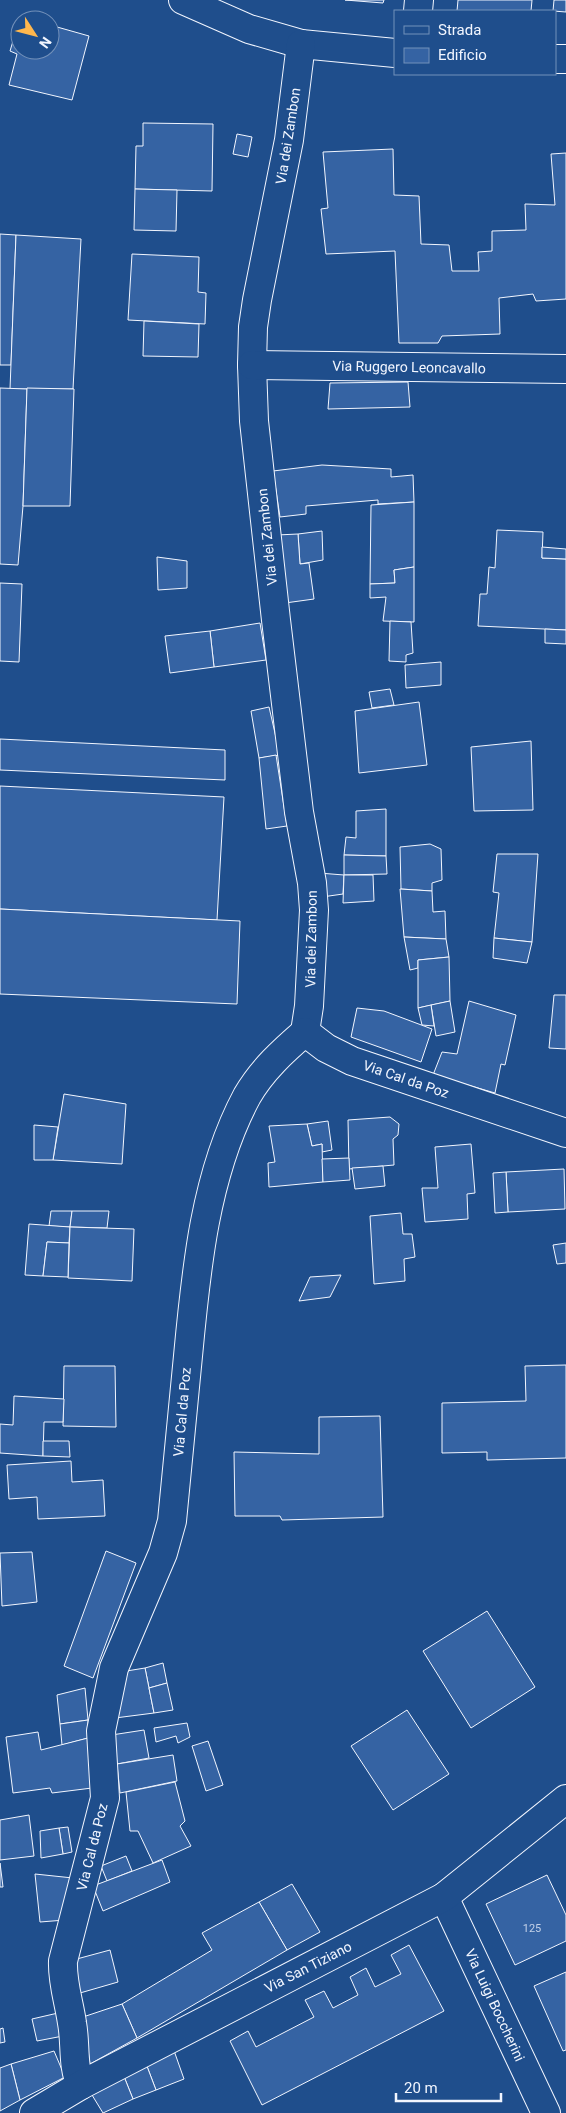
<svg xmlns="http://www.w3.org/2000/svg" width="566" height="2113" font-family="Roboto,sans-serif">
	<rect width="100%" height="100%" fill="#1f4e8c"/>
	<g fill="#3563a3" stroke="#f2f6ff">
		<polygon points="345,0 384,0 383,3"/>
		<polygon points="458,0 532,0 531,11 457,11"/>
		<polygon points="554,0 566,0 566,12 553,11"/>
		<polygon points="20,18 30,20 20,20 20,50 50,50 50,25 89,36 72,100 9,85 17,54 10,51"/>
		<polygon points="143,123 213,124 212,191 135,189 136,146 143,146"/>
		<polygon points="237,134 252,137 248,157 233,154"/>
		<polygon points="393,149 394,195 419,196 421,244 449,245 452,271 479,271 478,252 492,251 492,231 526,230 525,204 555,205 551,154 566,153 566,299 536,301 533,294 499,298 500,334 442,336 438,343 399,343 395,251 326,254 321,209 328,208 323,152"/>
		<polygon points="135,189 177,190 176,231 134,230"/>
		<polygon points="0,234 16,235 11,365 0,365"/>
		<polygon points="16,235 81,239 73,389 10,389"/>
		<polygon points="132,254 199,257 198,292 206,293 205,324 128,320"/>
		<polygon points="144,321 199,324 198,357 143,356"/>
		<polygon points="408,382 410,407 328,409 330,383"/>
		<polygon points="0,388 27,389 23,506 18,565 0,564"/>
		<polygon points="27,388 74,389 70,506 23,506"/>
		<polygon points="322,465 391,469 391,477 413,475 414,502 378,504 378,500 306,506 306,514 280,517 273,471"/>
		<polygon points="414,502 414,567 394,570 395,583 370,584 371,505"/>
		<polygon points="497,530 543,532 542,558 566,559 566,630 478,626 480,594 487,594 489,567 495,568"/>
		<polygon points="322,531 323,560 300,564 298,534"/>
		<polygon points="298,534 300,564 309,563 314,599 285,603 277,535"/>
		<polygon points="542,547 566,549 566,559 542,558"/>
		<polygon points="157,557 187,561 187,588 158,590"/>
		<polygon points="414,567 414,622 383,621 386,597 370,598 370,584 395,583 394,570"/>
		<polygon points="0,583 22,584 19,662 0,661"/>
		<polygon points="390,621 411,622 413,653 406,655 406,662 389,661"/>
		<polygon points="260,623 266,660 214,667 210,631"/>
		<polygon points="545,629 566,630 566,644 545,643"/>
		<polygon points="210,631 214,667 170,673 165,636"/>
		<polygon points="441,662 441,685 406,688 405,665"/>
		<polygon points="390,689 394,705 372,708 369,692"/>
		<polygon points="419,702 427,765 359,773 355,711"/>
		<polygon points="269,707 280,755 259,758 251,711"/>
		<polygon points="0,739 225,750 225,780 0,770"/>
		<polygon points="531,741 533,810 474,811 471,747"/>
		<polygon points="276,755 287,826 266,829 259,758"/>
		<polygon points="0,786 224,797 217,920 0,909"/>
		<polygon points="386,809 386,856 344,855 346,837 356,838 356,811"/>
		<polygon points="430,844 441,849 442,880 432,883 432,891 401,889 400,847"/>
		<polygon points="497,854 538,854 532,942 494,938 499,893 493,892"/>
		<polygon points="344,855 386,856 387,874 344,875"/>
		<polygon points="319,873 344,875 343,894 322,897"/>
		<polygon points="344,875 373,875 374,901 343,903"/>
		<polygon points="400,889 432,891 433,912 445,911 446,939 404,937"/>
		<polygon points="0,909 240,921 237,1004 0,994"/>
		<polygon points="404,937 446,939 449,957 418,960 418,968 410,970"/>
		<polygon points="494,938 532,942 527,963 493,958"/>
		<polygon points="449,957 450,1001 418,1008 418,960"/>
		<polygon points="554,995 566,995 566,1049 549,1048"/>
		<polygon points="450,1001 455,1032 436,1036 431,1005"/>
		<polygon points="469,1001 516,1015 505,1065 501,1064 495,1093 433,1075 442,1052 457,1054"/>
		<polygon points="431,1005 434,1026 422,1025 418,1008"/>
		<polygon points="357,1008 384,1011 432,1029 421,1062 351,1037"/>
		<polygon points="64,1094 126,1104 122,1164 53,1160"/>
		<polygon points="390,1117 399,1124 398,1135 393,1139 394,1165 349,1169 348,1120"/>
		<polygon points="328,1121 332,1150 322,1152 322,1144 312,1146 307,1124"/>
		<polygon points="307,1124 312,1146 322,1144 323,1182 269,1187 268,1163 275,1162 269,1126"/>
		<polygon points="34,1125 58,1127 53,1160 34,1160"/>
		<polygon points="471,1144 475,1193 467,1194 468,1219 425,1222 422,1188 438,1188 435,1147"/>
		<polygon points="349,1158 350,1180 323,1182 322,1159"/>
		<polygon points="383,1166 385,1186 355,1189 352,1168"/>
		<polygon points="564,1169 565,1209 508,1212 506,1172"/>
		<polygon points="506,1172 508,1212 495,1213 493,1173"/>
		<polygon points="51,1211 72,1211 70,1227 49,1226"/>
		<polygon points="72,1211 109,1211 107,1228 70,1227"/>
		<polygon points="401,1213 403,1234 412,1234 415,1257 404,1259 405,1281 374,1284 370,1216"/>
		<polygon points="29,1224 70,1227 69,1243 47,1242 43,1276 25,1275"/>
		<polygon points="70,1227 134,1229 132,1281 68,1278"/>
		<polygon points="47,1242 69,1243 68,1277 43,1276"/>
		<polygon points="566,1243 566,1263 557,1264 553,1245"/>
		<polygon points="341,1275 330,1297 299,1301 310,1277"/>
		<polygon points="566,1365 566,1458 487,1460 487,1452 442,1453 442,1403 526,1401 525,1366"/>
		<polygon points="64,1366 115,1366 116,1427 63,1426"/>
		<polygon points="14,1396 64,1399 63,1422 44,1422 43,1456 0,1453 0,1424 13,1425"/>
		<polygon points="380,1416 383,1517 282,1520 280,1516 235,1516 234,1452 319,1454 319,1417"/>
		<polygon points="43,1441 69,1441 70,1457 43,1456"/>
		<polygon points="71,1461 72,1482 103,1480 105,1516 38,1519 37,1497 9,1499 7,1465"/>
		<polygon points="106,1551 136,1563 93,1678 64,1666"/>
		<polygon points="32,1552 37,1602 2,1606 0,1553"/>
		<polygon points="487,1611 535,1687 471,1728 423,1651"/>
		<polygon points="163,1663 167,1683 149,1688 145,1668"/>
		<polygon points="145,1668 154,1713 115,1718 114,1673"/>
		<polygon points="167,1683 173,1710 154,1713 149,1688"/>
		<polygon points="85,1688 88,1720 60,1724 57,1695"/>
		<polygon points="407,1710 449,1774 393,1810 351,1746"/>
		<polygon points="88,1720 88,1738 62,1745 60,1724"/>
		<polygon points="187,1723 190,1737 178,1743 176,1736 156,1742 154,1728"/>
		<polygon points="144,1730 149,1758 117,1764 105,1736"/>
		<polygon points="38,1732 41,1750 88,1738 92,1788 52,1793 50,1788 13,1793 6,1737"/>
		<polygon points="208,1741 223,1785 206,1791 192,1746"/>
		<polygon points="173,1755 177,1781 120,1793 117,1764"/>
		<polygon points="175,1782 185,1821 180,1826 191,1846 153,1863 138,1831 130,1831 126,1792"/>
		<polygon points="29,1815 34,1856 0,1860 0,1820"/>
		<polygon points="68,1827 72,1852 63,1854 59,1828"/>
		<polygon points="59,1828 63,1854 41,1858 40,1831"/>
		<polygon points="126,1856 132,1871 107,1881 101,1866"/>
		<polygon points="162,1860 170,1882 103,1911 93,1886"/>
		<polygon points="0,1863 3,1887 0,1887"/>
		<polygon points="35,1874 73,1878 65,1920 40,1922"/>
		<polygon points="547,1875 566,1915 566,1941 515,1965 486,1904"/>
		<polygon points="292,1884 320,1932 287,1950 259,1902"/>
		<polygon points="259,1902 287,1950 137,2038 122,2004 212,1950 202,1933"/>
		<polygon points="409,1945 444,2011 262,2105 230,2041 248,2031 256,2047 314,2017 305,2000 324,1991 333,2008 358,1995 350,1977 366,1968 375,1987 401,1974 391,1955"/>
		<polygon points="110,1950 118,1982 80,1993 73,1960"/>
		<polygon points="566,1972 566,2050 563,2051 534,1986"/>
		<polygon points="122,2004 137,2038 90,2064 83,2017"/>
		<polygon points="58,2013 63,2036 37,2041 32,2019"/>
		<polygon points="3,2028 5,2042 0,2043 0,2029"/>
		<polygon points="172,2045 184,2079 156,2090 145,2061"/>
		<polygon points="54,2051 65,2077 20,2100 11,2064"/>
		<polygon points="145,2061 156,2090 133,2099 123,2074"/>
		<polygon points="11,2064 20,2100 0,2111 0,2068"/>
		<polygon points="123,2074 133,2099 103,2113 92,2095"/>
	</g>
	<g fill="none" stroke-linecap="round" stroke-linejoin="round">
		<g stroke="#f2f6ff" stroke-width="30">
			<g id="street">
				<polyline points="183,0 249,29 301,44 395,53"/>
				<polyline points="418,11 419,0"/>
				<polyline points="301,44 289,140 257,300 253,327 252,365 254,421 276,620 299,812 312,883 314,910 309,1006 305,1032"/>
				<polyline points="555,59 566,59"/>
				<polyline points="252,365 566,369"/>
				<polyline points="444,1897 546,2113"/>
				<path d="M81,2085C72,2066 76,2044 72,2023C69,2002 62,1982 63,1961L105,1798L101,1731L114,1668L163,1553L172,1521C177,1466 183,1411 188,1356C196,1270 205,1174 247,1096C262,1070 283,1051 305,1032L326,1048L352,1061L566,1133"/>
				<polyline points="34,2113 81,2085 444,1897 566,1799"/>
			</g>
		</g>
		<use href="#street" stroke="#1f4e8c" stroke-width="28"/>
	</g>
	<g text-anchor="middle" stroke-width="4" stroke-linejoin="round" paint-order="stroke">
		<g font-size="11" fill="#c3d1e8">
			<text x="532" y="1932">125</text>
		</g>
		<g font-size="14" fill="#f2f6ff" stroke="#1f4e8c">
			<text transform="translate(288 136) rotate(-81)" y="5">Via dei Zambon</text>
			<text transform="translate(409 367) rotate(1)" y="5">Via Ruggero Leoncavallo</text>
			<text transform="translate(267 537) rotate(-96)" y="5">Via dei Zambon</text>
			<text transform="translate(311 939) rotate(-89)" y="5">Via dei Zambon</text>
			<text transform="translate(406 1079) rotate(19)" y="5">Via Cal da Poz</text>
			<text transform="translate(182 1412) rotate(-85)" y="5">Via Cal da Poz</text>
			<text transform="translate(92 1847) rotate(-76)" y="5">Via Cal da Poz</text>
			<text transform="translate(308 1967) rotate(-27)" y="5">Via San Tiziano</text>
			<text transform="translate(495 2005) rotate(65)" y="5">Via Luigi Boccherini</text>
		</g>
	</g>
	<rect x="394" y="10" width="162" height="65" fill="#1f4e8c" stroke="#7391ba"/>
	<rect x="404" y="26" width="25" height="8" fill="#1f4e8c" stroke="#7391ba"/>
	<text x="438" y="35" font-size="15" fill="#f2f6ff">Strada</text>
	<rect x="404" y="48" width="25" height="15" fill="#3563a3" stroke="#7391ba"/>
	<text x="438" y="60" font-size="15" fill="#f2f6ff">Edificio</text>
	<g transform="translate(35 35) rotate(126)"><circle r="24" fill="#1f4e8c" stroke="#7391ba"/>
	<path d="M0-4L9 19L0 12L-9 19Z" fill="#ffb74d"/>
	<text y="-8" font-size="14" font-weight="bold" text-anchor="middle" fill="#f2f6ff">N</text>
	</g>
	<path d="M396 2093v8h105v-8" fill="none" stroke="#f2f6ff" stroke-width="2.5"/>
	<text x="404" y="2093" font-size="15" fill="#f2f6ff" stroke="#1f4e8c" stroke-width="4" paint-order="stroke">20 m</text>
</svg>
